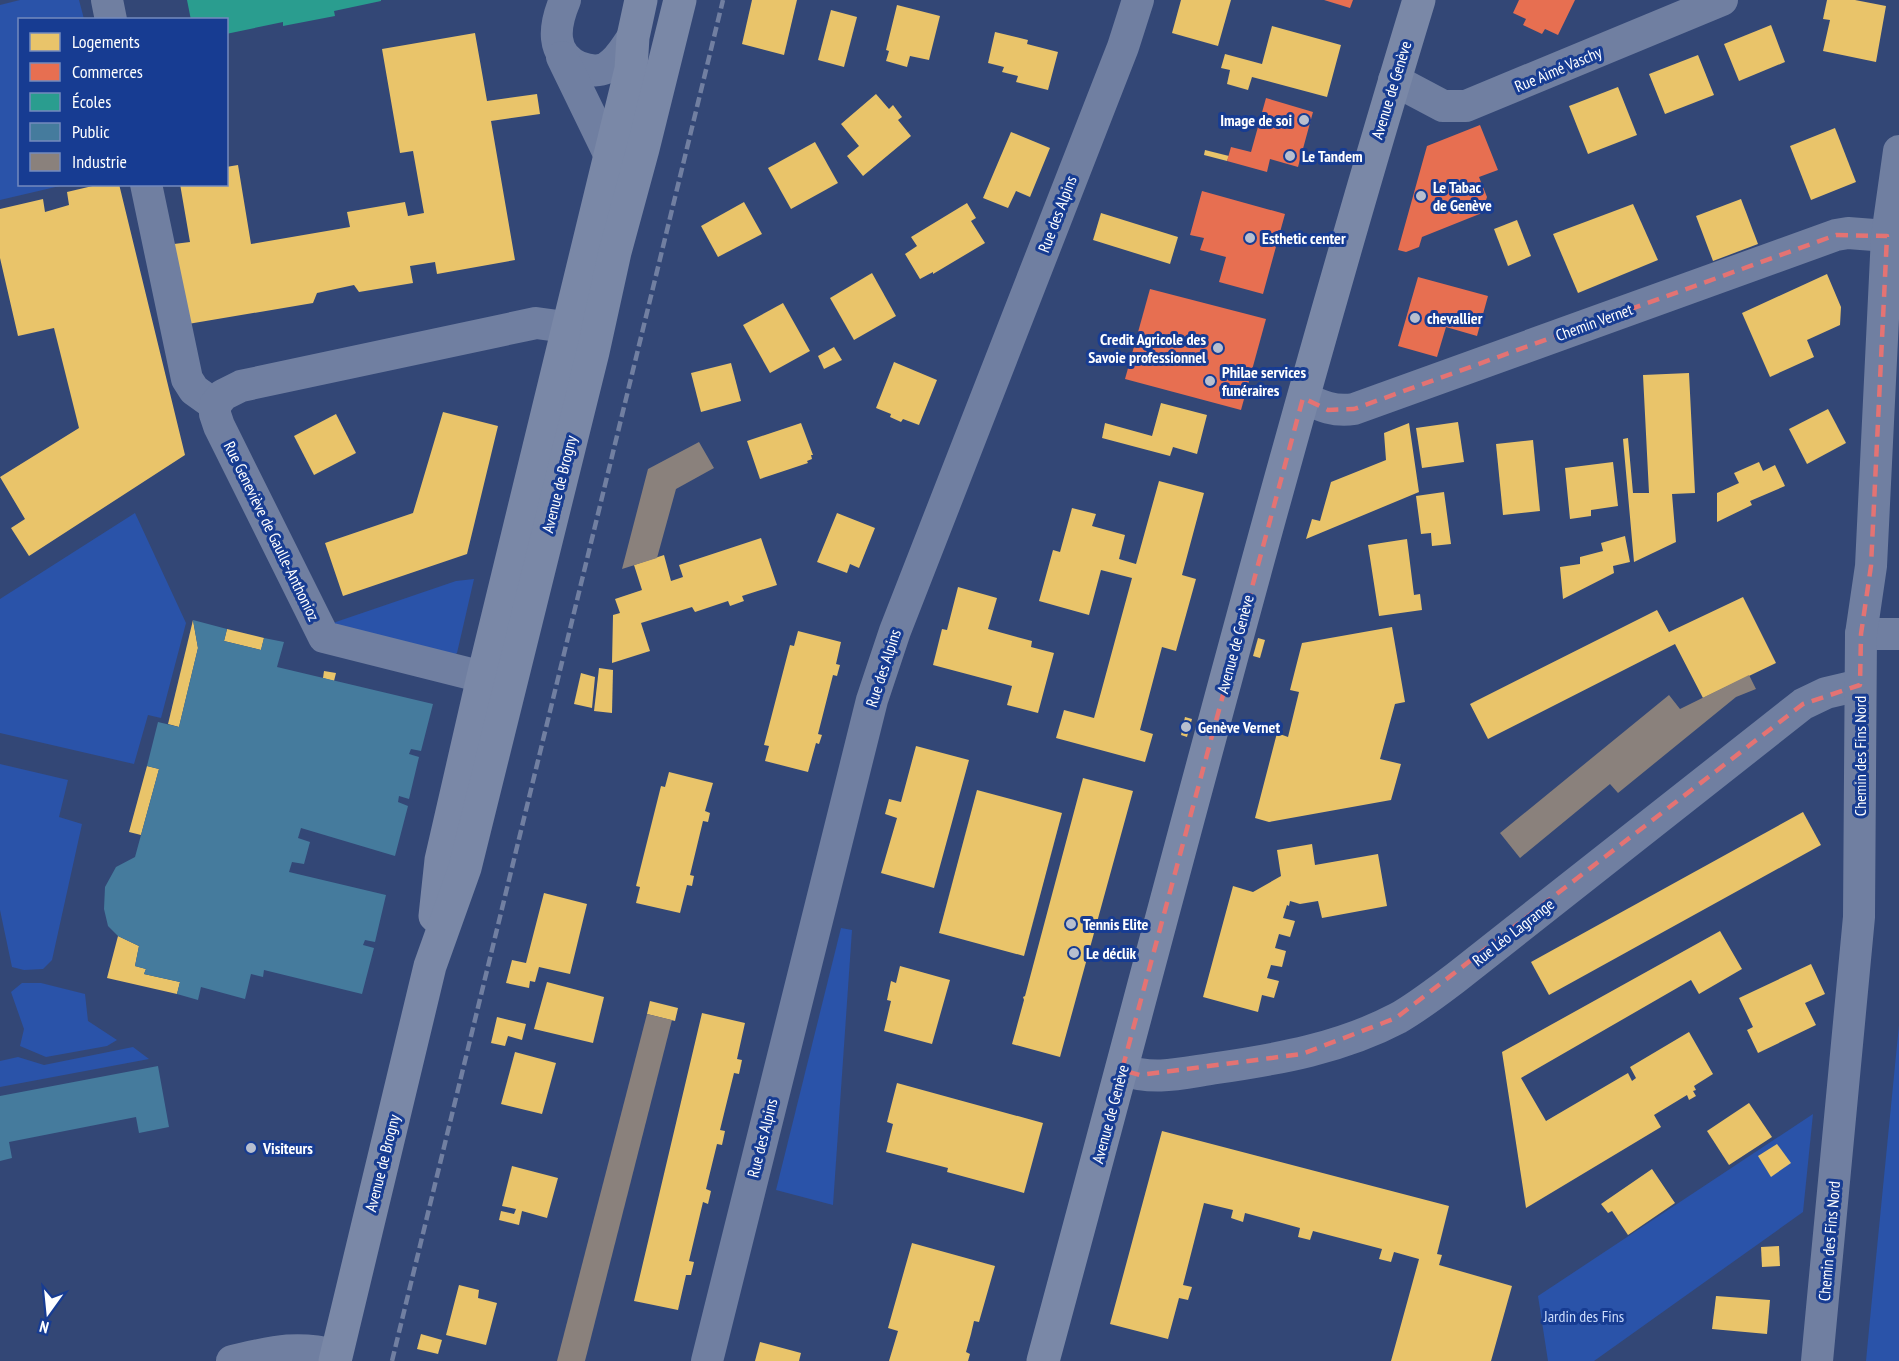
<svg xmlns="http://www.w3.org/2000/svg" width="1899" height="1361" font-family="'PT Sans Narrow',sans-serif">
	<rect width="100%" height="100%" fill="#334776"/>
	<g fill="#2a53a9">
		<polygon points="20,0 79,0 84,19 20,20 20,184 64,185 0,200 0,5"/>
		<polygon points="135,513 186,623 161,718 148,715 134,764 0,733 0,599"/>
		<polygon points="474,579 457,653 451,657 327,625 456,581"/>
		<polygon points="0,764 68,780 59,817 82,824 52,960 43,969 24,970 12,967 0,910"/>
		<polygon points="841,928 852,930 833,1205 776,1190"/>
		<polygon points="22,983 41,983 85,994 88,1021 117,1040 107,1046 46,1057 20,1046 24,1029 11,992"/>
		<polygon points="1899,1025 1899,1361 1866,1361 1870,1319"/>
		<polygon points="133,1047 149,1059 0,1087 0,1061 18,1057 44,1065"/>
		<polygon points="1813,1114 1803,1212 1594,1361 1548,1361 1538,1296"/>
	</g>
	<g fill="#e9c46a">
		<polygon points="752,0 797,0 784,55 742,44"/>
		<polygon points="1181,0 1231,0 1218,46 1172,33"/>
		<polygon points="1827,0 1855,0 1886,6 1876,62 1823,51 1830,20 1823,19"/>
		<polygon points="897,5 940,16 929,60 910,56 907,67 886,61 889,51 886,50"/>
		<polygon points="831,10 857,17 844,67 818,60"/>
		<polygon points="1771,25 1785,62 1739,81 1724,44"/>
		<polygon points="1272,26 1341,45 1327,97 1252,77 1248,90 1227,84 1230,70 1221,68 1225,54 1262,64"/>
		<polygon points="995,32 1028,40 1027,44 1058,52 1048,90 1016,82 1018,76 1002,72 1004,67 988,63"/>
		<polygon points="475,33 487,101 537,94 540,114 491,121 515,260 437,274 435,262 410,266 413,283 359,292 354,285 317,293 313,303 188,324 174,244 190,242 180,184 226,184 226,167 238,165 251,244 350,227 347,212 405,202 408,216 424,213 413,151 400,153 382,49"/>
		<polygon points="1698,55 1714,95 1665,114 1649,74"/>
		<polygon points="1618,87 1637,135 1588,154 1569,106"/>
		<polygon points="876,94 889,109 893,105 902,117 898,120 911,136 863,176 847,156 859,146 841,124"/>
		<polygon points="1835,128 1856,182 1811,200 1790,146"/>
		<polygon points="1011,132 1050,148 1030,197 1016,191 1008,208 983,198"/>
		<polygon points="815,142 838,183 791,209 768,168"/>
		<polygon points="1205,150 1229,156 1227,161 1204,155"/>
		<polygon points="101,184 119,184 185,455 29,556 11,528 25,519 0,477 79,428 54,328 18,336 0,258 0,209 43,199 45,212 69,205 67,192"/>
		<polygon points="1741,199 1758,244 1713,261 1696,216"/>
		<polygon points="744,202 762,234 718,257 701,226"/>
		<polygon points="967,203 976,218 971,221 985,243 933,274 933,272 920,279 905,254 917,246 911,237"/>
		<polygon points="1633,204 1658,260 1578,293 1553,234"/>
		<polygon points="1101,213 1178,237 1170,264 1093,240"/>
		<polygon points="1517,220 1531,256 1508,266 1494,229"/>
		<polygon points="872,273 896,316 854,340 830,298"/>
		<polygon points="1827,274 1841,307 1840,325 1807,340 1814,357 1770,377 1742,313"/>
		<polygon points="783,303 810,351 770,373 743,325"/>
		<polygon points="834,347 842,360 824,369 818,356"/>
		<polygon points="894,362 937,380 919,425 903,419 901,422 890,417 891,414 876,408"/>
		<polygon points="731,363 741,401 701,412 691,373"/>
		<polygon points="1689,373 1695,493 1672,494 1676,542 1634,562 1623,439 1628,438 1633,493 1649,493 1643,375"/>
		<polygon points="1161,403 1207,415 1197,454 1173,447 1170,456 1102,438 1105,423 1152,436"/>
		<polygon points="1828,409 1846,443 1807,464 1789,429"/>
		<polygon points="443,412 498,426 467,554 343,596 325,543 413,513"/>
		<polygon points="336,414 356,453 314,475 294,436"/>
		<polygon points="1458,422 1464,462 1422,468 1416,428"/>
		<polygon points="801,423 813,455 811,455 812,459 807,461 808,463 760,479 747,441"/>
		<polygon points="1409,423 1419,492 1306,539 1312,519 1320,521 1331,482 1386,460 1384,433"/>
		<polygon points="1533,440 1540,511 1503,515 1496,444"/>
		<polygon points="1613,462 1618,506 1591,510 1591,516 1570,519 1565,468"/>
		<polygon points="1759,462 1763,471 1775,465 1785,486 1750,501 1752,505 1717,522 1717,493 1739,483 1734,473"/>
		<polygon points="1159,481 1204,493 1182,575 1196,579 1176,651 1162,647 1140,730 1153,734 1145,762 1056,738 1064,710 1094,718 1132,578 1101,570 1089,615 1039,601 1053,550 1060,552 1072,508 1096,514 1092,526 1125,535 1119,559 1136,564"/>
		<polygon points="1444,492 1451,544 1432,546 1431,533 1421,534 1416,496"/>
		<polygon points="837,513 875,528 859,568 850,564 847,573 817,562"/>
		<polygon points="1625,536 1630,562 1613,566 1614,573 1563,599 1560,567 1580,564 1580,557 1603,551 1601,543"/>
		<polygon points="761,538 777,585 742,596 744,601 730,606 728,601 695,612 692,607 641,623 650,651 612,663 613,615 620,613 615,599 642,590 634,565 664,555 671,581 683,577 679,565"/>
		<polygon points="1407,539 1414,595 1420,594 1422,610 1379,616 1368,545"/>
		<polygon points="958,587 997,598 988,629 1032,641 1031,647 1054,653 1038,713 1007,705 1012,686 933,665 942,629 947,630"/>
		<polygon points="1743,597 1776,663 1703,698 1675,644 1488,739 1470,704 1657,610 1669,632"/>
		<polygon points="193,620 198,648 179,727 168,724"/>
		<polygon points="1392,627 1405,702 1395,704 1380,759 1401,764 1391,800 1269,822 1255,818 1277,733 1288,737 1299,692 1290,690 1302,643"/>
		<polygon points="227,629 264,638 261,650 224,641"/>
		<polygon points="798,631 841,642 836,664 840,665 837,676 833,675 818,734 822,735 819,744 816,743 808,772 765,761 769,746 764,745 790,645 794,646"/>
		<polygon points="1258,638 1265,640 1260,658 1253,656"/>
		<polygon points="599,668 613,670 612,713 594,711"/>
		<polygon points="324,671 336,673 334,681 323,678"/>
		<polygon points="581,673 595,677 592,708 574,704"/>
		<polygon points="1185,717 1192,719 1187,737 1181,735"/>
		<polygon points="916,746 969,760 934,888 881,873 897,818 885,814 889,799 901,802"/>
		<polygon points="147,766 159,769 141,835 129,832"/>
		<polygon points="669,772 713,783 705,811 710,813 708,822 703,821 690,875 694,876 692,886 687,885 680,913 636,903 640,887 636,886 661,786 665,787"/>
		<polygon points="1083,778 1133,791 1060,1057 1012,1044 1024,1000 1023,997 1025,996"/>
		<polygon points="977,790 1062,813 1024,956 939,933"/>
		<polygon points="1803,812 1821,845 1549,995 1531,962"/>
		<polygon points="1312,844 1315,865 1378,854 1387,906 1322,918 1318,901 1300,904 1290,901 1289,906 1287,905 1283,918 1295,921 1290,937 1279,934 1275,948 1286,951 1282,967 1271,965 1267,978 1279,981 1274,998 1262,995 1258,1012 1203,997 1233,886 1253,892 1281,876 1277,850"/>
		<polygon points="544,893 587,904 570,974 539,967 535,982 530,981 529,988 506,983 512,960 526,963"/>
		<polygon points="1720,931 1742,969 1699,994 1691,980 1521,1078 1546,1121 1628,1073 1632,1081 1636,1078 1630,1067 1689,1032 1713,1074 1694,1086 1696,1090 1693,1091 1696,1096 1689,1100 1687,1095 1654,1115 1661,1127 1526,1208 1502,1052"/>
		<polygon points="118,936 139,946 135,966 146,969 144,974 180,982 177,994 107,978"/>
		<polygon points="1811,964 1825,994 1805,1003 1816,1025 1758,1053 1747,1030 1753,1027 1739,998"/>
		<polygon points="900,966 950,980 932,1044 884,1031 891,1001 887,1000 891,981 896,983"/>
		<polygon points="547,982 604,997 593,1043 534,1029"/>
		<polygon points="650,1001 678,1008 675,1021 647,1014"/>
		<polygon points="702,1013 745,1023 737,1059 742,1060 739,1074 734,1073 720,1130 725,1131 722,1145 717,1144 706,1189 711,1191 708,1204 703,1202 689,1261 694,1262 691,1275 686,1275 678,1310 634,1301"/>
		<polygon points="497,1017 526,1024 522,1040 508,1036 505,1046 491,1043"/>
		<polygon points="515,1052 556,1063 542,1114 501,1104"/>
		<polygon points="897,1083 1043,1123 1024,1193 947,1172 948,1168 886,1152 893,1124 887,1122"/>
		<polygon points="1749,1103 1772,1137 1729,1165 1707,1131"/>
		<polygon points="1162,1131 1449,1206 1437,1254 1442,1255 1439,1265 1512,1286 1491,1361 1391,1361 1419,1259 1394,1252 1391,1262 1379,1259 1382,1249 1313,1231 1310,1240 1298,1237 1300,1228 1245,1213 1243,1222 1231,1218 1233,1210 1204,1203 1183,1285 1192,1287 1188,1300 1179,1298 1168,1339 1110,1324"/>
		<polygon points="1777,1144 1791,1163 1771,1177 1758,1156"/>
		<polygon points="512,1166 558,1178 547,1218 522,1211 519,1225 499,1220 501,1211 514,1214 516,1209 502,1206"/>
		<polygon points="1652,1169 1675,1203 1628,1235 1612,1211 1608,1213 1601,1204"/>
		<polygon points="912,1243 995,1266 979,1322 974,1321 971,1334 966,1352 970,1354 968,1361 889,1361 898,1331 888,1328"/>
		<polygon points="1779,1246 1780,1266 1762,1267 1761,1247"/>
		<polygon points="459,1285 479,1290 478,1298 497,1303 486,1345 446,1335"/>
		<polygon points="1716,1296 1770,1300 1767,1334 1712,1329"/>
		<polygon points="421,1334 442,1340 438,1354 417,1349"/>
		<polygon points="760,1342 801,1353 799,1361 755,1361"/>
	</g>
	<g fill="#e76f51">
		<polygon points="1324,0 1353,0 1350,8"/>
		<polygon points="1519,0 1575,0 1558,35 1545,29 1542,34 1523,25 1526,19 1513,13"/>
		<polygon points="1266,98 1313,112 1298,167 1270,159 1267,172 1227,161 1231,147 1251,152"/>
		<polygon points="1480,125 1498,170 1479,177 1487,197 1482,213 1422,237 1419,247 1406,252 1398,250 1427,146"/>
		<polygon points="1202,191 1285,214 1263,294 1219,282 1226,257 1200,250 1204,238 1190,235"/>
		<polygon points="1418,277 1488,296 1477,336 1446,327 1437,357 1398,346"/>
		<polygon points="1150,289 1266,319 1241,410 1125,379"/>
	</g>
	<polygon fill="#2a9d8f" points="187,0 381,0 381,1 334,11 335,16 283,26 283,22 226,34 226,20 191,20"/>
	<g fill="#457b9d">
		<polygon points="193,620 227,629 224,641 261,650 264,638 284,642 277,667 433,704 421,751 411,749 409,754 419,757 409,799 399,796 398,802 408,806 395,856 301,828 298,838 310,842 304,864 292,862 289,872 386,895 375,942 365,940 363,945 374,948 362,994 264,970 263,977 251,974 245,999 201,987 198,1000 177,994 180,982 144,974 146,969 135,966 139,946 118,936 108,926 104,909 105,887 116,867 135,857 159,769 147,766 158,722 179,727 198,648"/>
		<polygon points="158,1066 169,1127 139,1133 136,1117 9,1142 12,1158 0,1161 0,1096"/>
	</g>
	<g fill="#8a817c">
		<polygon points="699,442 714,468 676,489 657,558 622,569 648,469"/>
		<polygon points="1749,675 1756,689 1736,697 1618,793 1610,784 1520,858 1500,833 1669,695 1680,709"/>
		<polygon points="647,1014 672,1020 585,1361 557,1361"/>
	</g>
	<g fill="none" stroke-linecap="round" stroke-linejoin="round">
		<g stroke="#707fa1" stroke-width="32">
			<polyline points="107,0 111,20"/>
			<path d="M565,0C554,26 550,54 579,67C587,70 598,72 606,68C619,61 625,48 633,37"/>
			<polyline points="562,57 611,158"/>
			<polyline points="1394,80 1443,106 1466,106 1722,0"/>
			<polyline points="146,184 187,379 194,390 215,405"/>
			<path d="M1303,398C1321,406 1334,412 1354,409L1836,235L1848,233L1887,236"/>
			<polyline points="1861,634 1899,634"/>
			<polyline points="483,677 324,637 219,426 215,414 215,405 223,395 241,386 536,323 558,326 569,330"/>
			<path d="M1122,1070C1156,1081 1182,1073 1217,1068C1279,1059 1341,1048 1398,1018C1419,1006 1438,991 1458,976L1803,704L1826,693L1860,685"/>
			<path d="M232,1361C272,1352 295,1345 336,1355"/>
			<polyline points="707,1361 872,700 895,631 1123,47 1138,0"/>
			<polyline points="1817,1361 1859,917 1861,634 1871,566 1887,236 1899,151"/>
		</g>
		<g stroke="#7a88a7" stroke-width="33">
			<polyline points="435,916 441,860 483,677 631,69 633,37 641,0"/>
			<polyline points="335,1361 430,966 465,868 593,352 615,252 643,149 680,0"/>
			<path d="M1043,1361C1166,907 1282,450 1419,0"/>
		</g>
		<polyline stroke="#717fa1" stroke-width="4.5" stroke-dasharray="10 4.5" stroke-linecap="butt" points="392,1361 723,0"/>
	</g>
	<path fill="none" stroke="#e47373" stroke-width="4.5" stroke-dasharray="12 8" stroke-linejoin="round" d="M1836,235L1887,236L1871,566L1861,634L1860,685L1803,704L1396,1018L1302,1054L1140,1075L1122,1070L1303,398L1328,410L1354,409Z"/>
	<g fill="#b8bfcf" stroke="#173c92" stroke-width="2">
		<circle cx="1304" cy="120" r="6"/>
		<circle cx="1290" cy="156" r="6"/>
		<circle cx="1421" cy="196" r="6"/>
		<circle cx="1250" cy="238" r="6"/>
		<circle cx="1415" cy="318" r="6"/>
		<circle cx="1218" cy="348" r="6"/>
		<circle cx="1210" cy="381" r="6"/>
		<circle cx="1186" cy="727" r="6"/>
		<circle cx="1071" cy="924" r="6"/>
		<circle cx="1074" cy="953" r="6"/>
		<circle cx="251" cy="1148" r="6"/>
	</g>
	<g text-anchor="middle" stroke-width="6" stroke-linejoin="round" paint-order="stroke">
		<g font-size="16" fill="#fff" stroke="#173c92">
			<text transform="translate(1558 69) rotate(-23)" y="6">Rue Aimé Vaschy</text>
			<text transform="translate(1391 90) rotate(-73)" y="6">Avenue de Genève</text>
			<text transform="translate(1057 214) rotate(-69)" y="6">Rue des Alpins</text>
			<text transform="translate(1594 322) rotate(-20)" y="6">Chemin Vernet</text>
			<text transform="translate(559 484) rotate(-76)" y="6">Avenue de Brogny</text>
			<text transform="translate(272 531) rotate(64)" y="6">Rue Geneviève de Gaulle-Anthonioz</text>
			<text transform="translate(1235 644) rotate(-75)" y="6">Avenue de Genève</text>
			<text transform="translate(883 668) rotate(-72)" y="6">Rue des Alpins</text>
			<text transform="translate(1860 756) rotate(-90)" y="6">Chemin des Fins Nord</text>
			<text transform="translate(1513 932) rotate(-38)" y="6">Rue Léo Lagrange</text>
			<text transform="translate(1110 1114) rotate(-75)" y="6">Avenue de Genève</text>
			<text transform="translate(762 1138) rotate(-76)" y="6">Rue des Alpins</text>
			<text transform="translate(382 1163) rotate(-76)" y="6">Avenue de Brogny</text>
			<text transform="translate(1829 1241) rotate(-85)" y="6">Chemin des Fins Nord</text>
		</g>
		<g font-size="16" font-weight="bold" fill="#fff" stroke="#173c92" text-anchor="start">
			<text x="1292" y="126" text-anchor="end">Image de soi</text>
			<text x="1302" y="162">Le Tandem</text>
			<text x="1433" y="193">Le Tabac<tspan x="1433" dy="18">de Genève</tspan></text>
			<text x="1262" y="244">Esthetic center</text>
			<text x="1427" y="324">chevallier</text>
			<text x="1206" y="345" text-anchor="end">Credit Agricole des<tspan x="1206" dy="18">Savoie professionnel</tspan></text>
			<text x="1222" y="378">Philae services<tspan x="1222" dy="18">funéraires</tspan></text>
			<text x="1198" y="733">Genève Vernet</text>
			<text x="1083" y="930">Tennis Elite</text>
			<text x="1086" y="959">Le déclik</text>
			<text x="263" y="1154">Visiteurs</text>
		</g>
		<g font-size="16" fill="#ccdcfb" stroke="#173c92">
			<text x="1584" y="1322">Jardin des Fins</text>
		</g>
	</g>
	<rect x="18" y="18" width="210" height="168" fill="#173c92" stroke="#748abe" stroke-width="1.5"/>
	<rect x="30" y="33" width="30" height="18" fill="#e9c46a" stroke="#748abe" stroke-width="1.5"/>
	<text x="72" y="48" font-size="18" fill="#ffffff">Logements</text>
	<rect x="30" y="63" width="30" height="18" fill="#e76f51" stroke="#748abe" stroke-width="1.5"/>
	<text x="72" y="78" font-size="18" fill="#ffffff">Commerces</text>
	<rect x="30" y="93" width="30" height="18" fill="#2a9d8f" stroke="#748abe" stroke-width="1.5"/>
	<text x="72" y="108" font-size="18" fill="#ffffff">Écoles</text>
	<rect x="30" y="123" width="30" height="18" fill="#457b9d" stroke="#748abe" stroke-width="1.5"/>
	<text x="72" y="138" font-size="18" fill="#ffffff">Public</text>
	<rect x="30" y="153" width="30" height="18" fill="#8a817c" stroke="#748abe" stroke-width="1.5"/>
	<text x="72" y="168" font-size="18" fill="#ffffff">Industrie</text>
	<g transform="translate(48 1313) rotate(195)" stroke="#173c92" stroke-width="4.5" paint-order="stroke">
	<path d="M0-4.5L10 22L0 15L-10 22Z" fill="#ffffff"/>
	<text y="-9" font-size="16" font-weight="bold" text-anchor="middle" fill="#ffffff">N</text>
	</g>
</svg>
